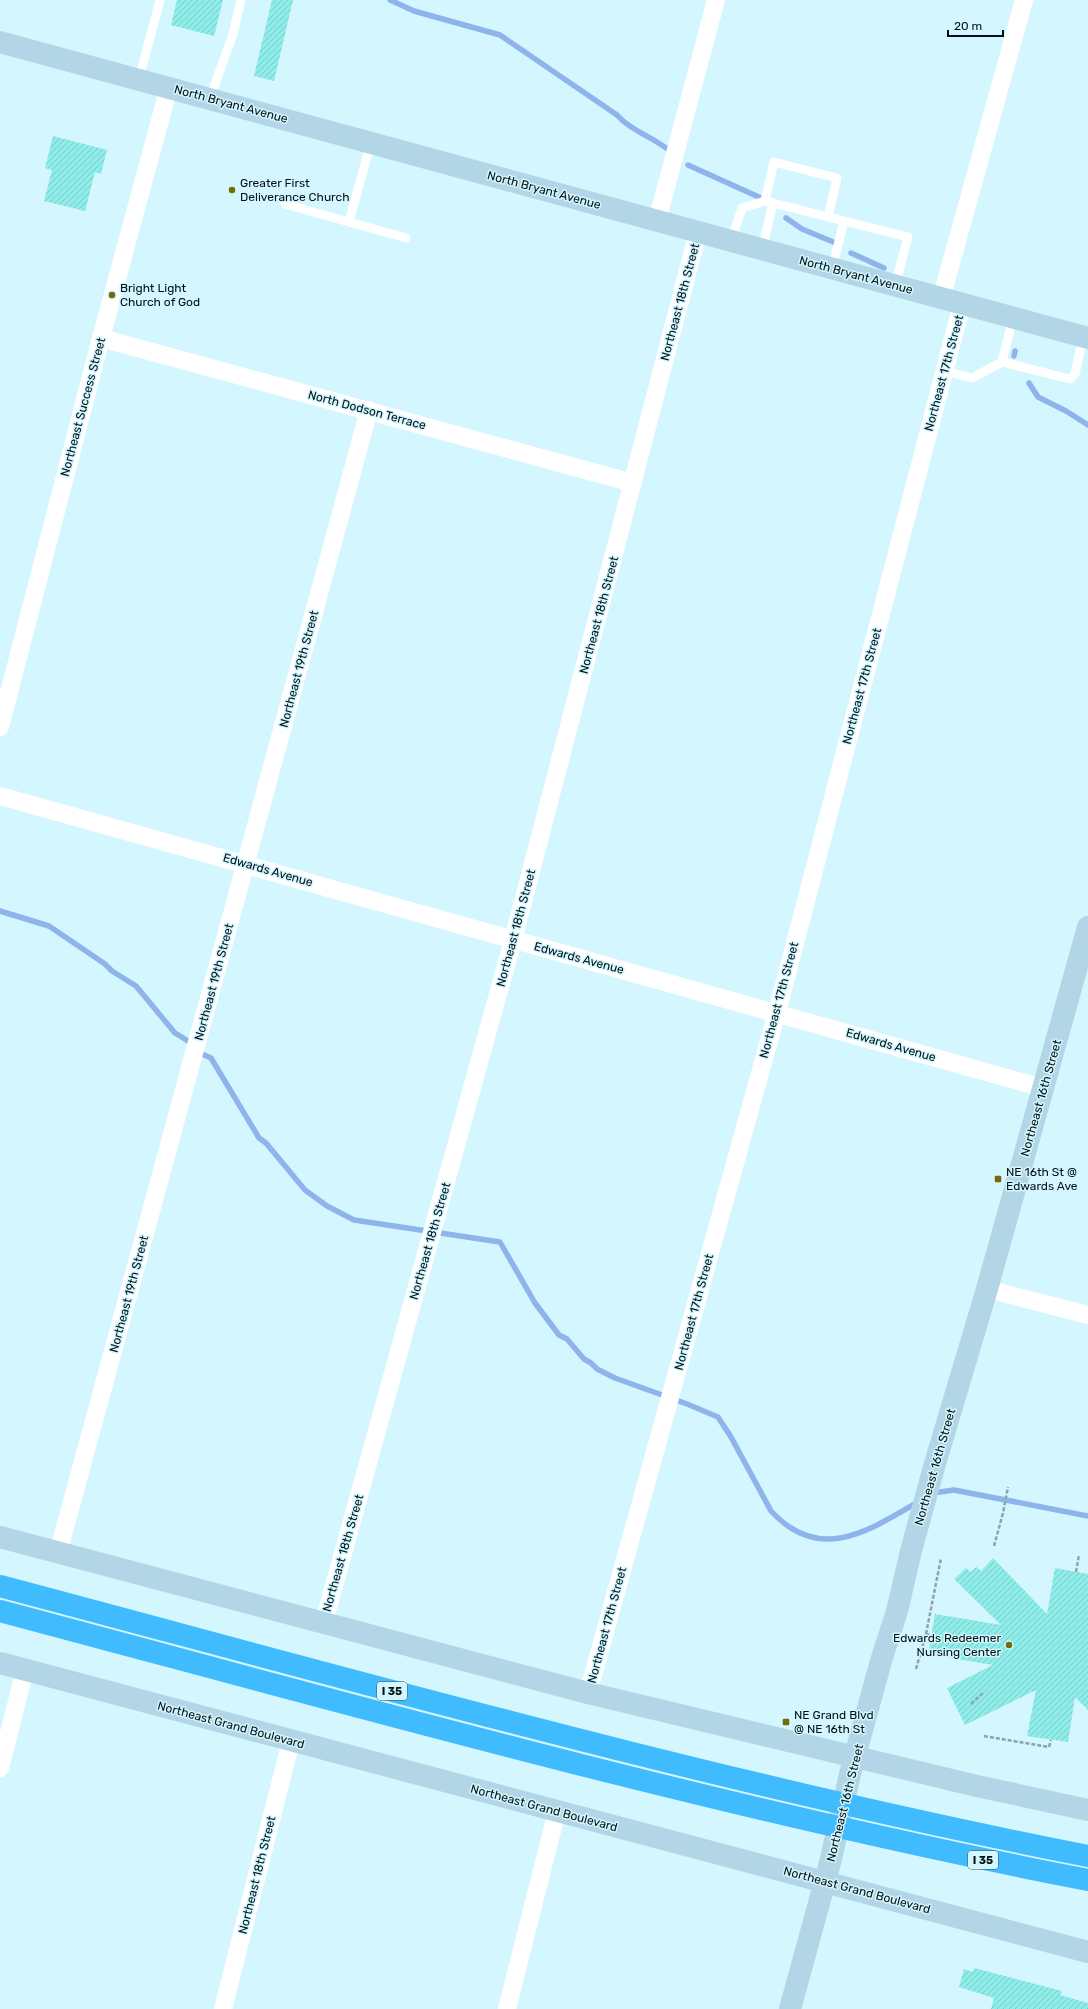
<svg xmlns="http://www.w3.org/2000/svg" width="1088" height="2009" font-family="Rubik,sans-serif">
	<defs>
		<pattern id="building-hatch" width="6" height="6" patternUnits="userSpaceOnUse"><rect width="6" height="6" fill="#8eece9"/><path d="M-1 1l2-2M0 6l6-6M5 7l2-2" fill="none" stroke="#79c9c7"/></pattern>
	</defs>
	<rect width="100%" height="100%" fill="#d3f6ff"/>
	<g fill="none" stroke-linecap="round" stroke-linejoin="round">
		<g stroke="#8fb3eb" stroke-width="5.5">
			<path d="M390,0L414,11L500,35L617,115C632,132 654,137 671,152"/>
			<polyline points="688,165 761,198"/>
			<polyline points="786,218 802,229 838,244"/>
			<polyline points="851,253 884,268"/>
			<polyline points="1014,356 1015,351"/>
			<polyline points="1029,383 1038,397 1066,411 1088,425"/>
			<polyline points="0,911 49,926 105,964 112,971 136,986 175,1033 193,1044"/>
			<path d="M200,1050L202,1054L211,1058L259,1138L266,1143L305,1190L327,1206L354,1220L500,1242L535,1303L559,1335L567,1339L584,1359L591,1363L597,1369L615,1378L687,1404L718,1417L731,1437L771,1511C820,1564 868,1531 918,1502"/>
			<polyline points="933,1493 954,1490 1088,1516"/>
		</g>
	</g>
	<g fill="url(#building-hatch)">
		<polygon points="177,0 223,0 214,36 171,25"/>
		<polygon points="272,0 293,0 274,81 254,76"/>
		<polygon points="53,136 107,150 101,174 95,172 85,211 44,201 52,170 45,168"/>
		<polygon points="993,1558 1047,1614 1055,1568 1088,1574 1088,1710 1075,1697 1068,1742 1027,1736 1036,1690 965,1725 947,1688 993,1665 928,1654 935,1614 1001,1625 954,1579 966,1568 971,1572 976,1567 981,1571"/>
		<polygon points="974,1968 1062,1991 1060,1995 1088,2003 1088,2009 991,2009 994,1998 959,1987 964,1969 973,1972"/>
	</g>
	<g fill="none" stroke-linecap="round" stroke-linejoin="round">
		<g stroke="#8aa6ad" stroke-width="2.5" stroke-dasharray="4 2" stroke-linecap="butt">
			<polyline points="994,1546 1003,1513 1008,1487"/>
			<polyline points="1076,1572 1079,1555"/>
			<polyline points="926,1634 941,1558"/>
			<polyline points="916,1669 926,1634 931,1635"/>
			<polyline points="971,1704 984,1692"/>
			<polyline points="984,1736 1049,1747 1051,1740"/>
		</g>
		<g stroke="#fff" stroke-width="9">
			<polyline points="139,79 160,0"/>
			<polyline points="210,98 233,34 241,0"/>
			<polyline points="765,201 774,162 837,178 828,217"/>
			<polyline points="773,203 908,237 895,285"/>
			<polyline points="285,204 406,238"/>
			<polyline points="349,222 371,142"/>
			<polyline points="731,241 742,208 765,201 773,203 762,250"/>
			<polyline points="832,269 844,221"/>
			<polyline points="1002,362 1013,318"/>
			<polyline points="944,371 972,378 1002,362 1070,379 1075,374 1083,336"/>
		</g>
		<g stroke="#fff" stroke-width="18">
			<polyline points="657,221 716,0"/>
			<polyline points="941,299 1024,0"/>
			<polyline points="101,338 633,483"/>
			<polyline points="0,727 101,338 169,87"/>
			<polyline points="0,796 1043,1088"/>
			<polyline points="987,1289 1088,1315"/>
			<polyline points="58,1553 369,410"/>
			<polyline points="324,1622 513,940 698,232"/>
			<polyline points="588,1693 777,1012 962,304"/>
			<polyline points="0,1768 25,1670"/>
			<polyline points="223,2009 291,1741"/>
			<polyline points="507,2009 557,1811"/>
		</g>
		<g stroke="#b3d6e7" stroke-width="22">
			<polyline points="0,42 1088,338"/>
			<polyline points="0,1537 588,1693 977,1786 1088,1810"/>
			<polyline points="0,1663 1088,1952"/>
			<polyline points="790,2009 830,1863 850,1774 881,1661 897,1611 911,1551 934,1467 987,1289 1088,927"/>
		</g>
		<g stroke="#40bbfd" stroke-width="22">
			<path d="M0,1586C361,1682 721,1784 1088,1856"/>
			<path d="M0,1611C361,1707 721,1809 1088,1880"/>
		</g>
	</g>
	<g fill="#736b04" stroke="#d3f6ff" stroke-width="1.5">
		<circle cx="232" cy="190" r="4"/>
		<circle cx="112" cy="295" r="4"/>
		<rect x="994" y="1175" width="8" height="8" rx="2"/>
		<circle cx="1009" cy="1645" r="4"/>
		<rect x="782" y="1718" width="8" height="8" rx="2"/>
	</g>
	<g text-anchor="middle" stroke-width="3" stroke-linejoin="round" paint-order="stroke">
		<g fill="#d3f6ff" stroke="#41565b" stroke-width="1">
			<rect x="377" y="1682" width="30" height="18" rx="3"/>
			<rect x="968" y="1851" width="30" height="18" rx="3"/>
		</g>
		<g font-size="11" font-weight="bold" fill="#021115">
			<text x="392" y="1695">I 35</text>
			<text x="983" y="1864">I 35</text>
		</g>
		<g font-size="12" fill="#021115" stroke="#d3f6ff">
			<text transform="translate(231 104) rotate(15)" y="4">North Bryant Avenue</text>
			<text transform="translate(544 190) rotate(15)" y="4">North Bryant Avenue</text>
			<text transform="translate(856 275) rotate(15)" y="4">North Bryant Avenue</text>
			<text transform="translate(680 302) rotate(-75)" y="4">Northeast 18th Street</text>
			<text transform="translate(944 373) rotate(-75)" y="4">Northeast 17th Street</text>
			<text transform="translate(83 407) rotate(-75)" y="4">Northeast Success Street</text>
			<text transform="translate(367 410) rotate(15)" y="4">North Dodson Terrace</text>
			<text transform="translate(599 615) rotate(-75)" y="4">Northeast 18th Street</text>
			<text transform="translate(299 669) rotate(-75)" y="4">Northeast 19th Street</text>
			<text transform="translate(862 686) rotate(-75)" y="4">Northeast 17th Street</text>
			<text transform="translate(268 870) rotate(16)" y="4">Edwards Avenue</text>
			<text transform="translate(516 928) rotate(-75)" y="4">Northeast 18th Street</text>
			<text transform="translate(579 958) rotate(15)" y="4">Edwards Avenue</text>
			<text transform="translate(214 982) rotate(-75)" y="4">Northeast 19th Street</text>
			<text transform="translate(779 1000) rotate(-75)" y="4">Northeast 17th Street</text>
			<text transform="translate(891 1045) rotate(16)" y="4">Edwards Avenue</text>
			<text transform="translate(1041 1098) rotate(-74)" y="4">Northeast 16th Street</text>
			<text transform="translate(430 1241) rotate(-74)" y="4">Northeast 18th Street</text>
			<text transform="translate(129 1294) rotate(-75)" y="4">Northeast 19th Street</text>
			<text transform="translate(694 1312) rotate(-75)" y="4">Northeast 17th Street</text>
			<text transform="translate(935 1467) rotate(-74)" y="4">Northeast 16th Street</text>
			<text transform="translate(343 1553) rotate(-74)" y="4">Northeast 18th Street</text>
			<text transform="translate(607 1625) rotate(-75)" y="4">Northeast 17th Street</text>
			<text transform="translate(231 1725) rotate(15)" y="4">Northeast Grand Boulevard</text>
			<text transform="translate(845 1803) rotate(-76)" y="4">Northeast 16th Street</text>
			<text transform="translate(544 1808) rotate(15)" y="4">Northeast Grand Boulevard</text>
			<text transform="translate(257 1875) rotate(-76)" y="4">Northeast 18th Street</text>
			<text transform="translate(857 1890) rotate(15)" y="4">Northeast Grand Boulevard</text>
		</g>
		<g font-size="12" fill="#021115" stroke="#d3f6ff" text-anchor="start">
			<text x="240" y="187">Greater First<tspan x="240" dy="14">Deliverance Church</tspan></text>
			<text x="120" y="292">Bright Light<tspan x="120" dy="14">Church of God</tspan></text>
			<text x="1006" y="1176">NE 16th St @<tspan x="1006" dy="14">Edwards Ave</tspan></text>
			<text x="1001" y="1642" text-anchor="end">Edwards Redeemer<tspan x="1001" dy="14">Nursing Center</tspan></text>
			<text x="794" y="1719">NE Grand Blvd<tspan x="794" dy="14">@ NE 16th St</tspan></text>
		</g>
	</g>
	<path d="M948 30v6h55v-6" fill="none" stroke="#021115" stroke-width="2"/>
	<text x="954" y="30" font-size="12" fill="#021115" stroke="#d3f6ff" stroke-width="3" paint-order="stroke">20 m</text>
</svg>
